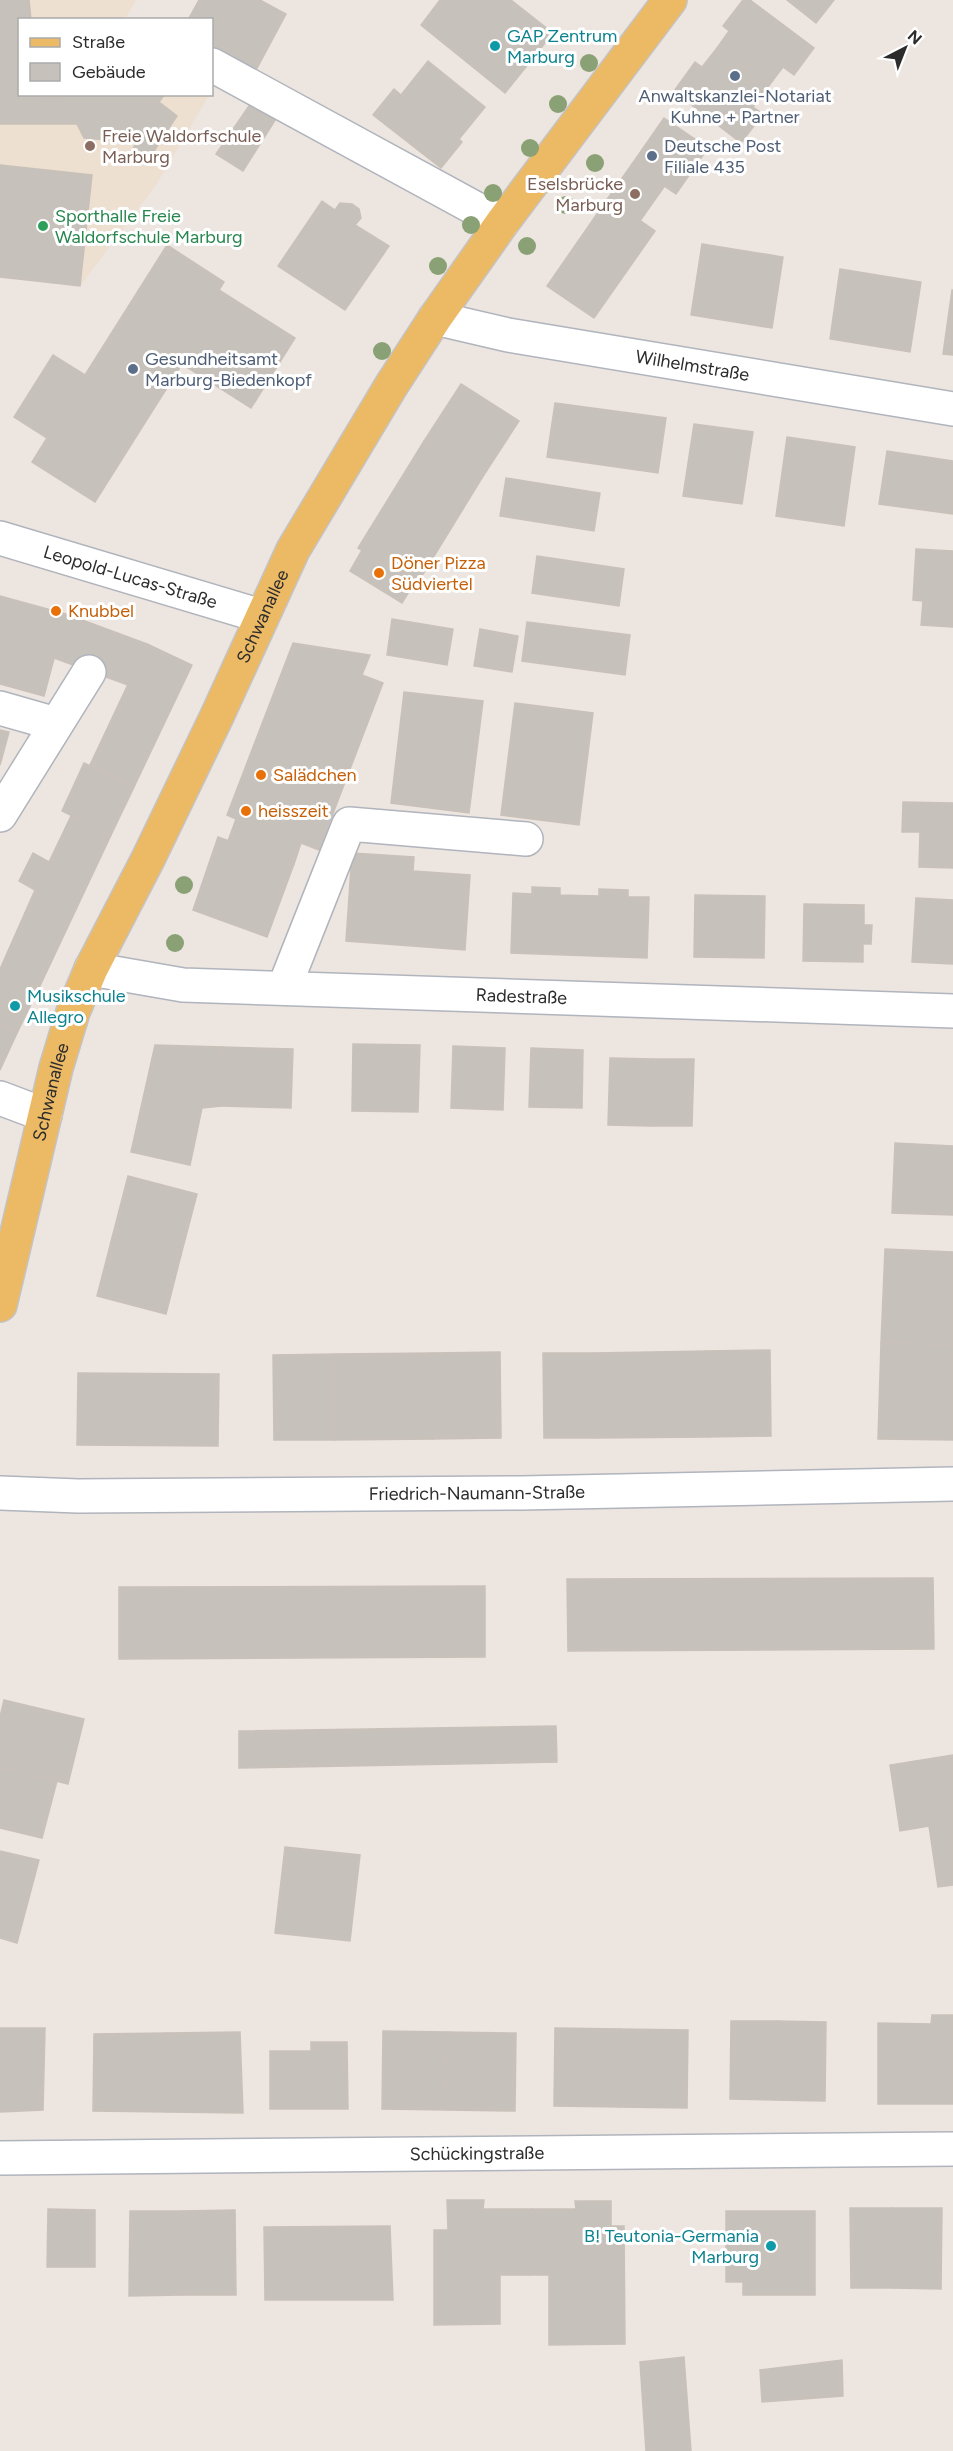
<svg xmlns="http://www.w3.org/2000/svg" width="953" height="2451" font-family="Figtree,sans-serif">
	<rect width="100%" height="100%" fill="#ede5e0"/>
	<polygon fill="#eee0d0" points="0,0 136,0 125,19 20,20 20,94 209,95 156,185 80,286 0,277"/>
	<g fill="#c6c1bb" stroke="#c9c1b9" stroke-width="1.5">
		<polygon points="0,0 29,0 31,20 20,20 20,94 40,94 40,97 62,97 65,94 165,94 159,102 177,116 145,165 130,153 137,142 126,133 108,140 84,138 77,124 0,124"/>
		<polygon points="199,0 260,0 286,14 255,72 212,49 212,20 188,20"/>
		<polygon points="440,0 511,0 553,33 505,93 421,25"/>
		<polygon points="743,0 750,0 814,48 794,75 783,67 768,87 717,48 729,31 723,26"/>
		<polygon points="787,0 834,0 816,23"/>
		<polygon points="717,48 768,87 753,107 763,114 741,143 674,91 695,62 702,67"/>
		<polygon points="428,61 485,107 459,139 462,142 441,168 373,115 394,89 401,95"/>
		<polygon points="253,100 279,114 243,171 216,154"/>
		<polygon points="664,118 708,148 676,194 632,164"/>
		<polygon points="632,164 664,187 640,221 608,198"/>
		<polygon points="0,165 92,175 80,286 0,277"/>
		<polygon points="608,198 655,231 594,318 547,286"/>
		<polygon points="322,201 335,210 340,203 352,204 359,209 361,218 355,225 389,246 345,310 278,266"/>
		<polygon points="702,244 783,257 772,328 691,315"/>
		<polygon points="167,245 224,282 219,290 295,338 251,408 182,364 95,502 32,462 47,438 14,417 53,355 85,375"/>
		<polygon points="840,269 921,282 910,352 830,339"/>
		<polygon points="952,290 953,290 953,355 943,354"/>
		<polygon points="461,384 519,421 482,478 424,441"/>
		<polygon points="555,403 666,418 658,473 547,457"/>
		<polygon points="694,424 753,432 742,504 683,496"/>
		<polygon points="787,437 855,447 844,526 776,516"/>
		<polygon points="424,441 482,478 417,584 358,548"/>
		<polygon points="887,451 953,461 953,514 879,504"/>
		<polygon points="506,478 600,493 594,531 500,516"/>
		<polygon points="916,549 953,551 953,627 921,625 923,601 913,600"/>
		<polygon points="362,550 415,582 402,603 350,571"/>
		<polygon points="537,556 624,569 619,606 532,593"/>
		<polygon points="0,596 66,614 44,696 0,684"/>
		<polygon points="66,614 147,644 128,685 54,658"/>
		<polygon points="392,619 453,629 447,665 387,655"/>
		<polygon points="527,622 630,635 625,675 522,661"/>
		<polygon points="480,629 518,636 512,672 474,666"/>
		<polygon points="293,643 370,655 362,675 383,683 319,850 301,843 294,864 228,841 236,819 227,815"/>
		<polygon points="147,644 192,665 134,787 90,765"/>
		<polygon points="404,692 483,701 469,813 391,803"/>
		<polygon points="515,703 593,713 579,825 501,815"/>
		<polygon points="0,730 9,732 0,765"/>
		<polygon points="84,763 134,787 111,835 62,811"/>
		<polygon points="903,802 953,803 953,868 919,867 920,832 902,832"/>
		<polygon points="71,816 111,835 39,988 0,971 0,969 35,890 19,881 33,853 49,862"/>
		<polygon points="218,837 294,864 267,937 193,910"/>
		<polygon points="352,853 414,857 413,871 470,875 465,950 346,941"/>
		<polygon points="532,887 560,888 560,895 599,896 599,889 628,890 628,897 649,897 647,958 511,953 513,893 532,894"/>
		<polygon points="695,895 765,896 764,958 694,957"/>
		<polygon points="916,898 953,900 953,964 912,962"/>
		<polygon points="804,904 864,905 864,925 872,925 871,944 863,944 863,962 803,961"/>
		<polygon points="0,971 39,988 17,1033 0,1025"/>
		<polygon points="0,1025 17,1033 0,1070"/>
		<polygon points="353,1044 420,1045 418,1112 352,1111"/>
		<polygon points="155,1045 223,1047 221,1106 202,1108 190,1165 131,1152"/>
		<polygon points="453,1046 505,1048 503,1110 451,1108"/>
		<polygon points="223,1047 293,1049 291,1108 221,1106"/>
		<polygon points="531,1048 583,1050 582,1108 529,1107"/>
		<polygon points="610,1058 652,1059 650,1126 608,1125"/>
		<polygon points="652,1059 694,1059 692,1126 650,1126"/>
		<polygon points="895,1143 953,1146 953,1215 892,1213"/>
		<polygon points="128,1176 197,1194 181,1255 112,1238"/>
		<polygon points="112,1238 181,1255 166,1314 97,1296"/>
		<polygon points="885,1249 953,1252 953,1345 881,1343"/>
		<polygon points="881,1343 953,1345 953,1440 878,1439"/>
		<polygon points="770,1350 771,1436 708,1437 707,1351"/>
		<polygon points="707,1351 708,1437 595,1438 594,1353"/>
		<polygon points="500,1352 501,1438 433,1439 432,1353"/>
		<polygon points="432,1353 433,1439 335,1440 335,1354"/>
		<polygon points="543,1353 594,1353 595,1438 544,1438"/>
		<polygon points="335,1354 335,1440 274,1440 273,1355"/>
		<polygon points="78,1373 219,1374 218,1446 77,1445"/>
		<polygon points="933,1578 934,1649 568,1651 567,1579"/>
		<polygon points="485,1586 485,1657 119,1659 119,1587"/>
		<polygon points="4,1700 84,1719 68,1784 0,1767 0,1717"/>
		<polygon points="556,1726 557,1762 239,1768 239,1731"/>
		<polygon points="953,1755 953,1885 938,1887 929,1826 900,1831 890,1765"/>
		<polygon points="0,1767 57,1781 42,1838 0,1828"/>
		<polygon points="285,1847 360,1855 350,1941 275,1933"/>
		<polygon points="0,1851 39,1860 17,1943 0,1938"/>
		<polygon points="932,2015 953,2015 953,2104 878,2104 878,2023 931,2024"/>
		<polygon points="731,2021 777,2021 775,2100 730,2099"/>
		<polygon points="777,2021 826,2022 825,2101 775,2100"/>
		<polygon points="0,2028 45,2028 43,2110 0,2112"/>
		<polygon points="555,2028 620,2029 619,2107 554,2106"/>
		<polygon points="620,2029 688,2030 687,2108 619,2107"/>
		<polygon points="383,2031 448,2032 446,2110 382,2109"/>
		<polygon points="240,2032 243,2113 167,2112 166,2033"/>
		<polygon points="448,2032 516,2033 515,2111 446,2110"/>
		<polygon points="166,2033 167,2112 93,2111 94,2034"/>
		<polygon points="311,2042 347,2042 348,2109 270,2109 270,2051 311,2051"/>
		<polygon points="447,2200 484,2200 483,2209 532,2209 529,2275 500,2275 500,2324 434,2325 434,2230 448,2230"/>
		<polygon points="575,2201 611,2201 611,2226 624,2226 625,2344 549,2345 549,2275 529,2275 532,2209 576,2209"/>
		<polygon points="850,2208 892,2208 892,2288 851,2288"/>
		<polygon points="892,2208 942,2208 941,2289 892,2288"/>
		<polygon points="48,2209 95,2210 95,2267 47,2267"/>
		<polygon points="235,2210 236,2295 181,2295 181,2211"/>
		<polygon points="130,2211 181,2211 181,2295 129,2296"/>
		<polygon points="726,2211 815,2211 815,2295 743,2295 743,2282 726,2282"/>
		<polygon points="390,2226 393,2300 265,2300 264,2227"/>
		<polygon points="684,2357 691,2451 646,2451 640,2362"/>
		<polygon points="842,2360 843,2396 762,2402 760,2370"/>
	</g>
	<g fill="none" stroke-linecap="round" stroke-linejoin="round">
		<g stroke="#b0b4bc" stroke-width="36">
			<g id="minor">
				<polyline points="212,65 502,223"/>
				<path id="s1" d="M435,318L508,335L953,409"/>
				<path id="s2" d="M0,538L261,616"/>
				<polyline points="0,708 56,724"/>
				<polyline points="0,815 89,672"/>
				<path id="s3" d="M91,969L183,985L953,1011"/>
				<polyline points="284,988 349,824 526,839"/>
				<polyline points="0,1098 45,1115"/>
				<path id="s4" d="M0,1493L78,1496L522,1493L953,1484"/>
				<path id="s5" d="M0,2158L953,2149"/>
			</g>
		</g>
		<g stroke="#c4c4c4" stroke-width="36">
			<g id="major">
				<path id="s6" d="M0,1305L56,1068L73,1012L91,969L148,859L217,716L293,550L391,386L435,318L502,223L670,0"/>
			</g>
		</g>
		<use href="#minor" stroke="#fff" stroke-width="33"/>
		<use href="#major" stroke="#ecb965" stroke-width="33"/>
	</g>
	<g fill="#89a175">
		<circle cx="589" cy="63" r="9"/>
		<circle cx="558" cy="104" r="9"/>
		<circle cx="530" cy="148" r="9"/>
		<circle cx="595" cy="163" r="9"/>
		<circle cx="493" cy="193" r="9"/>
		<circle cx="566" cy="205" r="9"/>
		<circle cx="471" cy="225" r="9"/>
		<circle cx="527" cy="246" r="9"/>
		<circle cx="438" cy="266" r="9"/>
		<circle cx="382" cy="351" r="9"/>
		<circle cx="184" cy="885" r="9"/>
		<circle cx="175" cy="943" r="9"/>
	</g>
	<g fill="#0f9aa8" stroke="#fff" stroke-width="2">
		<circle cx="495" cy="46" r="6"/>
		<circle cx="15" cy="1006" r="6"/>
		<circle cx="771" cy="2246" r="6"/>
	</g>
	<g fill="#5c6f8a" stroke="#fff" stroke-width="2">
		<circle cx="735" cy="76" r="6"/>
		<circle cx="652" cy="156" r="6"/>
		<circle cx="133" cy="369" r="6"/>
	</g>
	<g fill="#8d6e63" stroke="#fff" stroke-width="2">
		<circle cx="90" cy="146" r="6"/>
		<circle cx="635" cy="194" r="6"/>
	</g>
	<circle fill="#2e9e5b" stroke="#fff" stroke-width="2" cx="43" cy="226" r="6"/>
	<g fill="#e8710a" stroke="#fff" stroke-width="2">
		<circle cx="379" cy="573" r="6"/>
		<circle cx="56" cy="611" r="6"/>
		<circle cx="261" cy="775" r="6"/>
		<circle cx="246" cy="811" r="6"/>
	</g>
	<g text-anchor="middle" stroke-width="6" stroke-linejoin="round" paint-order="stroke">
		<g font-size="18" fill="#0d838f" stroke="#fff" text-anchor="start">
			<text x="507" y="42">GAP Zentrum<tspan x="507" dy="21">Marburg</tspan></text>
			<text x="27" y="1002">Musikschule<tspan x="27" dy="21">Allegro</tspan></text>
			<text x="759" y="2242" text-anchor="end">B! Teutonia-Germania<tspan x="759" dy="21">Marburg</tspan></text>
		</g>
		<g font-size="18" fill="#4e5e75" stroke="#fff" text-anchor="start">
			<text x="735" y="102" text-anchor="middle">Anwaltskanzlei-Notariat<tspan x="735" dy="21">Kuhne + Partner</tspan></text>
			<text x="664" y="152">Deutsche Post<tspan x="664" dy="21">Filiale 435</tspan></text>
			<text x="145" y="365">Gesundheitsamt<tspan x="145" dy="21">Marburg-Biedenkopf</tspan></text>
		</g>
		<g font-size="18" fill="#785e54" stroke="#fff" text-anchor="start">
			<text x="102" y="142">Freie Waldorfschule<tspan x="102" dy="21">Marburg</tspan></text>
			<text x="623" y="190" text-anchor="end">Eselsbrücke<tspan x="623" dy="21">Marburg</tspan></text>
		</g>
		<g font-size="18" fill="#27864d" stroke="#fff" text-anchor="start">
			<text x="55" y="222">Sporthalle Freie<tspan x="55" dy="21">Waldorfschule Marburg</tspan></text>
		</g>
		<g font-size="18" fill="#2c2c2c" stroke="#fff">
			<text dy="6" stroke="none"><textPath href="#s1" startOffset="262">Wilhelmstraße</textPath></text>
			<text dy="6" stroke="none"><textPath href="#s2" startOffset="136">Leopold-Lucas-Straße</textPath></text>
			<text dy="6" stroke="none"><textPath href="#s6" startOffset="741">Schwanallee</textPath></text>
			<text dy="6" stroke="none"><textPath href="#s3" startOffset="432">Radestraße</textPath></text>
			<text dy="6" stroke="none"><textPath href="#s6" startOffset="219">Schwanallee</textPath></text>
			<text dy="6" stroke="none"><textPath href="#s4" startOffset="477">Friedrich-Naumann-Straße</textPath></text>
			<text dy="6" stroke="none"><textPath href="#s5" startOffset="477">Schückingstraße</textPath></text>
		</g>
		<g font-size="18" fill="#c56008" stroke="#fff" text-anchor="start">
			<text x="391" y="569">Döner Pizza<tspan x="391" dy="21">Südviertel</tspan></text>
			<text x="68" y="617">Knubbel</text>
			<text x="273" y="781">Salädchen</text>
			<text x="258" y="817">heisszeit</text>
		</g>
	</g>
	<rect x="18" y="18" width="195" height="78" fill="#ffffff" stroke="#ababab" stroke-width="1.5"/>
	<rect x="30" y="38" width="30" height="9" fill="#ecb965" stroke="#ababab" stroke-width="1.5"/>
	<text x="72" y="48" font-size="18" fill="#2c2c2c">Straße</text>
	<rect x="30" y="63" width="30" height="18" fill="#c6c1bb" stroke="#ababab" stroke-width="1.5"/>
	<text x="72" y="78" font-size="18" fill="#2c2c2c">Gebäude</text>
	<g transform="translate(905 48) rotate(42)" stroke="#ffffff" stroke-width="4.5" paint-order="stroke">
	<path d="M0-4.5L10 22L0 15L-10 22Z" fill="#2c2c2c"/>
	<text y="-9" font-size="16" font-weight="bold" text-anchor="middle" fill="#2c2c2c">N</text>
	</g>
</svg>
